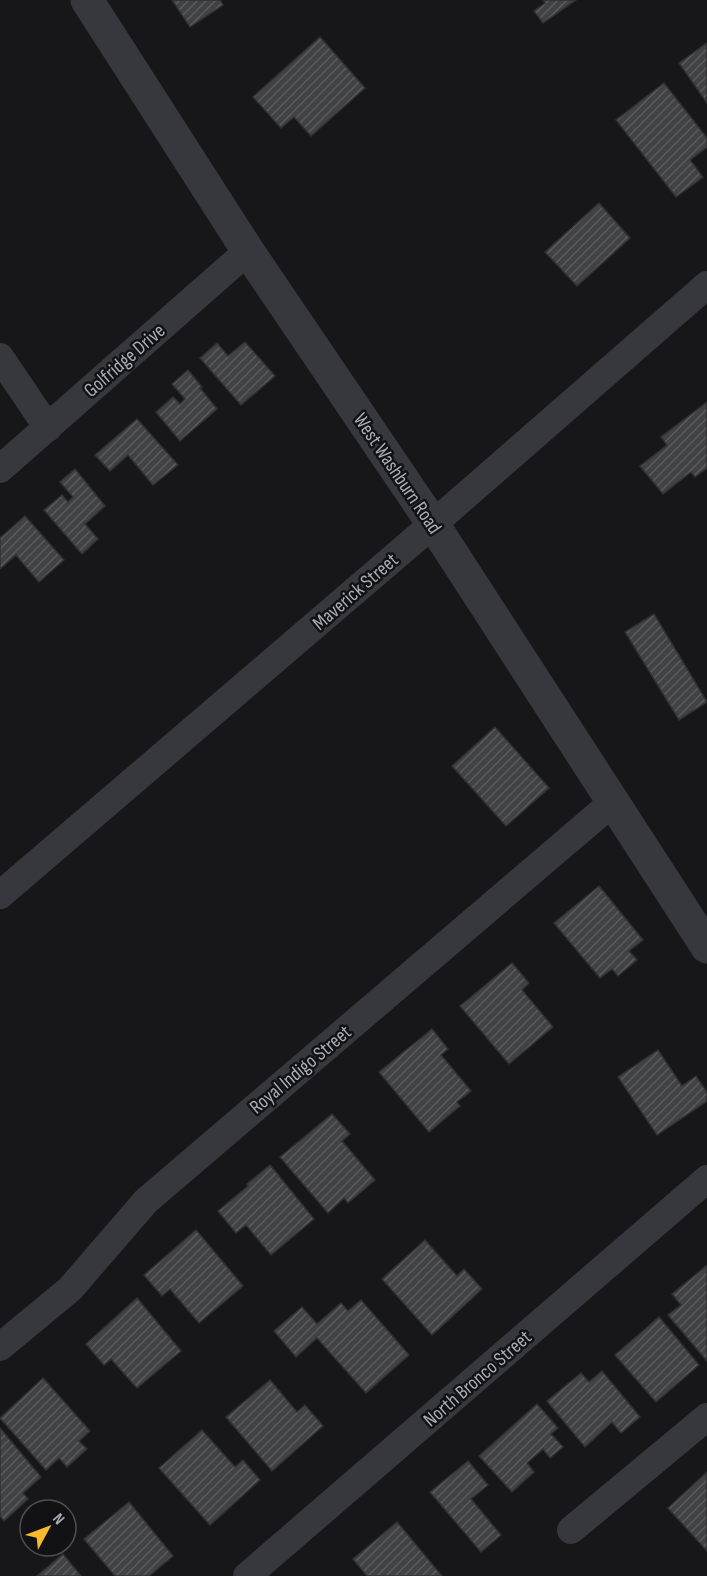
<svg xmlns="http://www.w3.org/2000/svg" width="707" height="1576" font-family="'Sofia Sans Condensed',sans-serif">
	<defs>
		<pattern id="building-hatch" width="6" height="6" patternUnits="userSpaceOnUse" patternTransform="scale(1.5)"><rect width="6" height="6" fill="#414246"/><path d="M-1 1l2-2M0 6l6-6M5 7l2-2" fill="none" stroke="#5a5b5f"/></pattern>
	</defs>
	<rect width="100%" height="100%" fill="#171719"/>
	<g fill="url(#building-hatch)" stroke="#313035" stroke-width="1.5">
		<polygon points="172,0 220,0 223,5 190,27"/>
		<polygon points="543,0 576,0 543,23 534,11 545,3"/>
		<polygon points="320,37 365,88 311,136 294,117 281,128 253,97"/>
		<polygon points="707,43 707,103 679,63"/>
		<polygon points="664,83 707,138 707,147 690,160 703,177 676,197 616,120"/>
		<polygon points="599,203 630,238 577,286 545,252"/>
		<polygon points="245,342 275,376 241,405 200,358 217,343 228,356"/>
		<polygon points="188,370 202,387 200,388 217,409 180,441 156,412 173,397 180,404 185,399 172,384"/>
		<polygon points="707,402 707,468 695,477 691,472 663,494 640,466 667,445 661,437"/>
		<polygon points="137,419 178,465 153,485 128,455 110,471 95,455"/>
		<polygon points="75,469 105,506 85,524 98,539 82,554 44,510 62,495 68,502 73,497 60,482"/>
		<polygon points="25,516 64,560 39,582 16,555 0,569 0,538"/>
		<polygon points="654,614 707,702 679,720 625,632"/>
		<polygon points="495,727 549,788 506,826 452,766"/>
		<polygon points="599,886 643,940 629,951 637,960 618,976 612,969 600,978 554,923"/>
		<polygon points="512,963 529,983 522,990 553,1027 509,1064 460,1006"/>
		<polygon points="432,1029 448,1049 441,1055 471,1091 457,1102 460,1106 429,1132 379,1072"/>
		<polygon points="658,1050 682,1086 696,1076 707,1092 707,1101 657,1135 618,1077"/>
		<polygon points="332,1114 350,1134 342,1141 375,1180 348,1203 344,1198 328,1213 280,1157"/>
		<polygon points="270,1165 314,1219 271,1255 246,1225 236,1233 218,1211 248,1186 247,1184"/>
		<polygon points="196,1230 243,1286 199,1323 170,1289 162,1296 144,1275"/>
		<polygon points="425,1240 457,1276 464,1269 482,1289 432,1335 382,1279"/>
		<polygon points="706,1266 707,1267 707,1361 668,1315 681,1305 672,1294"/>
		<polygon points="137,1298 181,1351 137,1388 111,1359 104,1365 86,1344"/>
		<polygon points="361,1300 409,1355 366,1393 317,1338 296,1357 274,1331 302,1307 317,1324 341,1303 348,1311"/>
		<polygon points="659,1317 699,1365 656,1402 615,1355"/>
		<polygon points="602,1371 640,1417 621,1433 612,1422 585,1447 547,1401 581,1373 589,1382"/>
		<polygon points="43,1378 90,1431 79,1441 87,1449 67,1467 59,1458 46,1470 0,1418"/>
		<polygon points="270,1380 297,1412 305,1405 323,1426 272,1471 226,1417"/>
		<polygon points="537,1404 558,1428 551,1434 563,1447 550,1458 543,1449 527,1463 534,1472 512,1492 479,1456"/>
		<polygon points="0,1428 41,1477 23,1493 28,1499 4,1521 0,1516"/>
		<polygon points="202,1430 235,1467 243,1460 260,1480 210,1525 159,1468"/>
		<polygon points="468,1461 488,1485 471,1499 501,1535 481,1552 430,1492"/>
		<polygon points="707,1472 707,1551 668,1508"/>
		<polygon points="129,1502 173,1556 149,1576 115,1576 84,1539"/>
		<polygon points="397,1522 442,1576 367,1576 353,1559"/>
		<polygon points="63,1554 81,1576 37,1576"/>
	</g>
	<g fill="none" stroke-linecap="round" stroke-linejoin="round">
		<g stroke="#37383e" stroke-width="28">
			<polyline points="0,357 48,428"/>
			<polyline points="0,469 248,251"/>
			<polyline points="0,895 433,524 707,285"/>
			<polyline points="0,1347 70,1289 146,1201 613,802"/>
			<polyline points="571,1530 707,1417"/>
			<polyline points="247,1576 707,1179"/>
		</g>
		<polyline stroke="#37383e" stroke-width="33" points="87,0 248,251 433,524 707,947"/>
	</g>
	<g text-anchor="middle" stroke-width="5" stroke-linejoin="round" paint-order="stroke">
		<g font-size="20" fill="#a8adb9" stroke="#121214">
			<text transform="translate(124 360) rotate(-41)" y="7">Golfridge Drive</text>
			<text transform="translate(398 473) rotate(56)" y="7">West Washburn Road</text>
			<text transform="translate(355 591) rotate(-41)" y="7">Maverick Street</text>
			<text transform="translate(300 1069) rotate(-40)" y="7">Royal Indigo Street</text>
			<text transform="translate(477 1378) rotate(-41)" y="7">North Bronco Street</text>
		</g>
	</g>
	<g transform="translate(48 1528) rotate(49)"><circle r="28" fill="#121214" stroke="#4e5056" stroke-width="1.5"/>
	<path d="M0-4.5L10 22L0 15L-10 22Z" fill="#fab92d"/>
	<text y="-9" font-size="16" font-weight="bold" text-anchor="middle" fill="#a8adb9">N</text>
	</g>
</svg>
